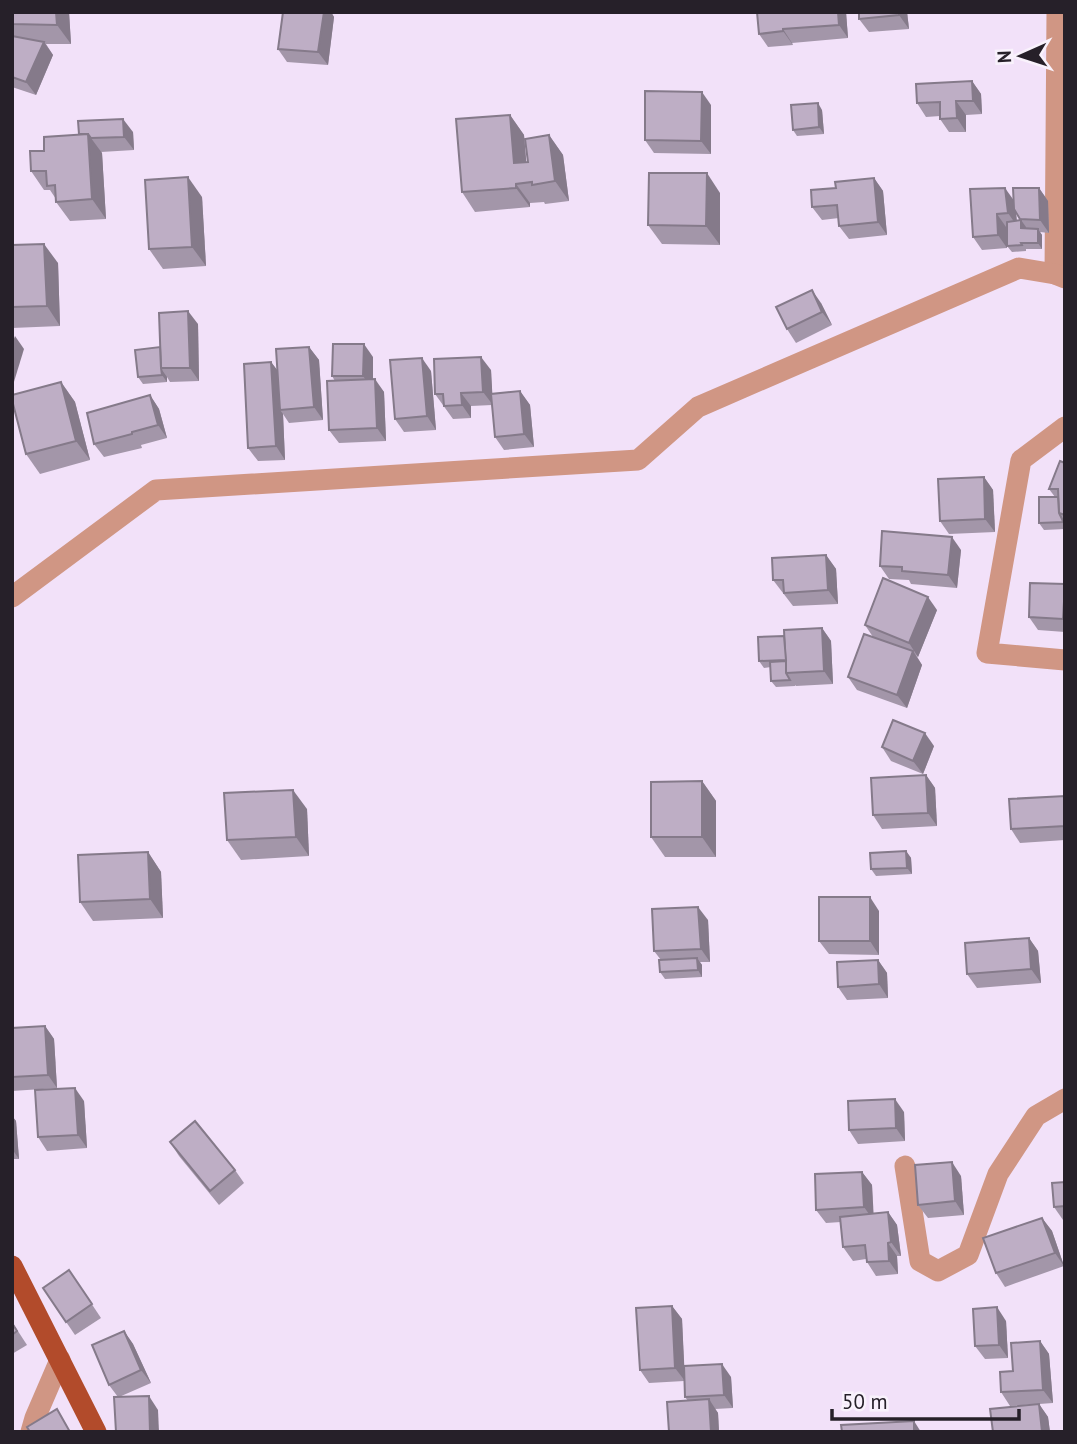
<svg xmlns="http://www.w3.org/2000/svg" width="1077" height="1444" font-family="'PT Sans',sans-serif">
	<rect width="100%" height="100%" fill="#f2e1f9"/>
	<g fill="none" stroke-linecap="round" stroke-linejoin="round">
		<g stroke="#d09684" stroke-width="21">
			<polyline points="1055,274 1057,12"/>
			<polyline points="1065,427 1021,460 987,653 1065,660"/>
			<polyline points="12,597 156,490 638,460 698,407 1019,268 1055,274 1065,278"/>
			<polyline points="905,1166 920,1261 938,1271 968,1255 998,1174 1036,1116 1065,1099"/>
			<polyline points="31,1432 35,1418 60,1360"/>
		</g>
		<polyline stroke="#b24b2b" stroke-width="21" points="12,1266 96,1432"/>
	</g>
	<g fill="#a396a9" fill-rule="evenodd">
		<polygon points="12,12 69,12 71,44 46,44 53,55 36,95 12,87"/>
		<polygon points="283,12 331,12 334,17 328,65 287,62 278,49"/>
		<polygon points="757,12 846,12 848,38 792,43 793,45 768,47 759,34"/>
		<polygon points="859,12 907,12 909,29 869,32 859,19"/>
		<polygon points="972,81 981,94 982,114 966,115 966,132 949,132 940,119 940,116 926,117 917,103"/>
		<polygon points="711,105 711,154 654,153 645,140"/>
		<polygon points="822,110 824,134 797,136 793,130"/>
		<polygon points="510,115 524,135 526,162 528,162 549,135 563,155 569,201 545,204 544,202 530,203 530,207 475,212 462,192"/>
		<polygon points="133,132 134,150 101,152 102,153 106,219 70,221 56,202 56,199 50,190 44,190 31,171 44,151 44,137"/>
		<polygon points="874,178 883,191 887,235 849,239 839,226 839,218 822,220 812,207 836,188"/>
		<path d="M1039,188L1048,201L1049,233L1040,232L1042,235V249H1026V251L1012,252L1007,246V248L982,250L973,237L970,189L1014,200ZM1016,211L1021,220H1017Z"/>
		<polygon points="720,193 720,245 662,244 648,225"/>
		<polygon points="202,197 206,266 163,269 149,249"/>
		<polygon points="12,245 58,263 60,326 12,328"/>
		<polygon points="821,303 832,325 796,343 787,329"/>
		<polygon points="198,324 199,381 170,382 167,377 167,382 143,384 138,377 160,348"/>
		<polygon points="309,347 319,360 323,420 289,423 283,414 285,460 258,461 248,448 271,362 277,370"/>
		<polygon points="373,357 373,379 384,392 386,441 339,443 329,430 335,381 332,376"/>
		<polygon points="491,370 492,394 520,391 530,405 534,447 504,450 495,437 492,405 471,406 471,418 453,419 435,394"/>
		<polygon points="431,371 436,430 404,432 395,419"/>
		<polygon points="61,382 75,402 90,460 40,474 26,454"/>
		<polygon points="150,395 159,409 167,438 141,445 142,448 104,457 94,444"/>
		<polygon points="1065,463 1065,529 1044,530 1039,523 1055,497 1049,489"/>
		<polygon points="984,477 993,490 995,532 949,534 940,521"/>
		<polygon points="961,550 957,588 911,584 909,580 889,579 880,566"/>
		<polygon points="826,555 836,569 838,604 793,606 773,580"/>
		<polygon points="1065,584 1065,632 1038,630 1029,617"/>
		<polygon points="937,610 918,657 916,655 922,665 907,708 857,690 848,677 873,637 865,625"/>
		<polygon points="822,628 831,641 833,684 796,686 795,685 795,686 776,687 771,681 771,667 764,668 759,661 784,636"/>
		<polygon points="934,746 923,774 891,761 882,747"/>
		<polygon points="926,775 935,788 937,826 882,829 873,815"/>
		<polygon points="702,781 716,801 716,857 665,857 651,837"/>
		<polygon points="1065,796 1065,840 1020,843 1011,829"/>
		<polygon points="307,809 309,856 241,860 227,840"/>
		<polygon points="906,851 911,858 912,874 876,876 871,869"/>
		<polygon points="148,852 161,872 163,918 93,921 80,902"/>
		<polygon points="879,911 879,955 829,954 819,941"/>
		<polygon points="708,920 710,962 700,962 702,965 702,977 665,979 660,972 661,960 654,951"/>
		<polygon points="1029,938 1038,951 1041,983 977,988 967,974"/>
		<polygon points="878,960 887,973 888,998 847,1000 838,987"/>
		<polygon points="45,1026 54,1039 57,1088 12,1091 12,1028"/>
		<polygon points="84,1101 87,1148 47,1151 38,1137"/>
		<polygon points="904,1112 905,1141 858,1144 849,1130"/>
		<polygon points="12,1116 16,1121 19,1159 12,1159"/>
		<polygon points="170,1142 235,1170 244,1183 219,1205 179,1156"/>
		<polygon points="862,1172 872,1185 873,1214 888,1212 897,1225 901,1256 897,1256 898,1274 876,1276 867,1262 866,1259 853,1261 843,1247 841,1222 826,1223 816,1210"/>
		<polygon points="961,1176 964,1215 928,1218 918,1205"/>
		<polygon points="1065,1182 1065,1220 1063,1220 1054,1207"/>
		<polygon points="1042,1218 1052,1231 1064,1266 1005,1287 996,1273"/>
		<polygon points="69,1270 101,1318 75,1335 43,1288"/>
		<polygon points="672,1306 682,1319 684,1366 731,1377 733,1408 715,1409 718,1413 719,1432 669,1432 688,1401 685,1397 684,1381 649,1383 640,1370"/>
		<polygon points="1006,1321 1008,1358 985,1359 975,1346"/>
		<polygon points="12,1322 27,1345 12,1354"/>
		<polygon points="124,1331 133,1344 151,1383 119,1397 158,1410 118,1397 109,1385"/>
		<polygon points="1040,1341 1049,1354 1053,1403 1039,1404 1048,1417 1050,1432 993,1432 1037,1404 1010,1406 1001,1392 1013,1371"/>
	</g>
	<g fill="#857a8a">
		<polygon points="56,12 69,12 71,44 57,25"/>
		<polygon points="324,12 331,12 334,17 328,65 318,52"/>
		<polygon points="838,12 846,12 848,38 839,25"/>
		<polygon points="899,12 907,12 909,29 899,15"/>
		<polygon points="783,29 792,43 793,45 783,31"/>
		<polygon points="44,42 53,55 36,95 26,82"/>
		<polygon points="972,81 981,94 982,114 973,101"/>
		<polygon points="702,92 711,105 711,154 701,141"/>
		<polygon points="956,101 966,115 966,132 957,118"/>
		<polygon points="818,103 822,110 824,134 819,127"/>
		<polygon points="510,115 524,135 528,182 514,163"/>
		<polygon points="123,119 133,132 134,150 124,137"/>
		<polygon points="88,134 102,153 106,219 92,199"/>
		<polygon points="549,135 563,155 569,201 555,181"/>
		<polygon points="707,173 720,193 720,245 706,226"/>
		<polygon points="188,177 202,197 206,266 192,247"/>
		<polygon points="874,178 883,191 887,235 878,222"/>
		<polygon points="516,184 530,203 530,207 516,188"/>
		<polygon points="1005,188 1015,202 1017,226 1008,213"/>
		<polygon points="1039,188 1048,201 1049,233 1040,220"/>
		<polygon points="997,214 1006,227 1007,248 998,235"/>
		<polygon points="1021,220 1026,227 1025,235 1021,228"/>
		<polygon points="1038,229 1042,235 1042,249 1038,243"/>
		<polygon points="44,244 58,263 60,326 47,306"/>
		<polygon points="812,290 821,303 832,325 822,312"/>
		<polygon points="188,311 198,324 199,381 190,368"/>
		<polygon points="15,336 24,349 13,385 12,344"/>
		<polygon points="364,344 373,357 373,390 363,376"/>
		<polygon points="309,347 319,360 323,420 314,407"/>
		<polygon points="481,357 491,370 493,405 483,392"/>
		<polygon points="422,358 431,371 436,430 427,416"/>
		<polygon points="271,362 281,375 280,410 283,414 285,460 276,446"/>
		<polygon points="162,370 167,377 167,382 162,375"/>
		<polygon points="375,379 384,392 386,441 377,428"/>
		<polygon points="61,382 75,402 90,460 76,441"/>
		<polygon points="520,391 530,405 534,447 524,434"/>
		<polygon points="461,393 471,406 471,418 462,405"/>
		<polygon points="150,395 159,409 167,438 158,425"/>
		<polygon points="984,477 993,490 995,532 985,519"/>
		<polygon points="952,537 961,550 957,588 948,575"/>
		<polygon points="826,555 836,569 838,604 828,590"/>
		<polygon points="928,597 937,610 918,657 909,643"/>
		<polygon points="822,628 831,641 833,684 824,671"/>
		<polygon points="913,651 922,665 907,708 897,695"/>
		<polygon points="925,733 934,746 923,774 913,761"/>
		<polygon points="926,775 935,788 937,826 928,813"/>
		<polygon points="702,781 716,801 716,857 702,837"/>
		<polygon points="293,790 307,809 309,856 296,837"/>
		<polygon points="906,851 911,858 912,874 907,868"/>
		<polygon points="148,852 161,872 163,918 150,899"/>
		<polygon points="870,897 879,911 879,955 870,941"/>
		<polygon points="698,907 708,920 710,962 701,949"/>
		<polygon points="1029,938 1038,951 1041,983 1031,969"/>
		<polygon points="697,958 702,965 702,977 698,970"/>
		<polygon points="878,960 887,973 888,998 879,984"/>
		<polygon points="45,1026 54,1039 57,1088 48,1075"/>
		<polygon points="75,1088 84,1101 87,1148 78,1135"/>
		<polygon points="895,1099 904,1112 905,1141 896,1128"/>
		<polygon points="12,1116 16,1121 19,1159 12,1149"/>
		<polygon points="952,1162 961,1176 964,1215 955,1201"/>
		<polygon points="862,1172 872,1185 874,1221 864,1207"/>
		<polygon points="888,1212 897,1225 901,1256 891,1242"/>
		<polygon points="1042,1218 1052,1231 1064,1266 1055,1253"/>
		<polygon points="888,1243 897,1256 898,1274 889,1261"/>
		<polygon points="672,1306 682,1319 685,1381 675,1368"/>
		<polygon points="997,1307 1006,1321 1008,1358 999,1345"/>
		<polygon points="124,1331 133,1344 151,1383 141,1370"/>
		<polygon points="1040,1341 1049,1354 1053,1403 1043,1390"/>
		<polygon points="722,1364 731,1377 733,1408 724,1395"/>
		<polygon points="149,1396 158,1410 159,1432 150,1432"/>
		<polygon points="709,1399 718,1413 719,1432 711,1432"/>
		<polygon points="1039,1404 1048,1417 1050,1432 1042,1432"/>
		<polygon points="914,1421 921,1432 914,1432"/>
	</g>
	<g fill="#beaec5" stroke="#857a8a" stroke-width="2">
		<polygon points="12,12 56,12 57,25 12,24"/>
		<polygon points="283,12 324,12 318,52 278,49"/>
		<polygon points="757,12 838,12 839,25 783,29 783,31 759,34"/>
		<polygon points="859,12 899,12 899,15 859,19"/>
		<polygon points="12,36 44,42 26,82 12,77"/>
		<polygon points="972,81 973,101 956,101 957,118 940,119 940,102 917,103 916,84"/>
		<polygon points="645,91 702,92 701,141 645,140"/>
		<polygon points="818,103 819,127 793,130 791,105"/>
		<polygon points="510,115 514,163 528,162 525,139 549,135 555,181 532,185 532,182 516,184 516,188 462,192 456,119"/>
		<polygon points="123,119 124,137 91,138 88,134 79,134 78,121"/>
		<polygon points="88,134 92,199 56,202 55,185 47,186 46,171 31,171 30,151 44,151 44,137"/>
		<polygon points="649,173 707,173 706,226 648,225"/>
		<polygon points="188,177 192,247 149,249 145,180"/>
		<polygon points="874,178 878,222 839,226 837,205 812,207 811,190 836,188 835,182"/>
		<polygon points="1005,188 1008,213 997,214 998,235 973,237 970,189"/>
		<polygon points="1013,188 1039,188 1040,220 1020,219 1014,209"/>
		<polygon points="1021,220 1021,228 1038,229 1038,243 1021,243 1022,245 1007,246 1007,222"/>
		<polygon points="44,244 47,306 12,307 12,245"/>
		<polygon points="812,290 822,312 787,329 776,307"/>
		<polygon points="188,311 190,368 161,368 159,313"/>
		<polygon points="333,344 364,344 363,376 332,376"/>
		<polygon points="160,347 161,368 162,375 138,377 135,350"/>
		<polygon points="309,347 314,407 280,410 276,349"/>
		<polygon points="481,357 483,392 461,393 462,405 444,406 443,394 435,394 434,359"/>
		<polygon points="422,358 427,416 395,419 390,360"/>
		<polygon points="271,362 276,446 248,448 244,364"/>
		<polygon points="375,379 377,428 329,430 327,381"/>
		<polygon points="61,382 76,441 26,454 12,400 12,395"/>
		<polygon points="520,391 524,434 495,437 491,394"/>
		<polygon points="150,395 158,425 132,432 132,434 94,444 87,413"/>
		<polygon points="1060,461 1065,463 1065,515 1059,513 1058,489 1049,489"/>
		<polygon points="984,477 985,519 940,521 938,479"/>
		<polygon points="1039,497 1058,497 1059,513 1062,519 1063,522 1039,523"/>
		<polygon points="882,531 952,537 948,575 902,571 902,567 880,566"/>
		<polygon points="826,555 828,590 784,593 783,580 773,580 772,558"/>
		<polygon points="883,578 928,597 909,643 865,625"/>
		<polygon points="1030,583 1065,584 1063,619 1029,617"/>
		<polygon points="822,628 824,671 786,673 784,630"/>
		<polygon points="864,634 913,651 897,695 848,677"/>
		<polygon points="784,636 786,660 759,661 758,637"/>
		<polygon points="786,661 786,673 790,680 771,681 770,662"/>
		<polygon points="893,720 925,733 913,761 882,747"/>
		<polygon points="926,775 928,813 873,815 871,778"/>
		<polygon points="702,781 702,837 651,837 651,782"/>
		<polygon points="293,790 296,837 227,840 224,793"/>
		<polygon points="1065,796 1065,826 1011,829 1009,799"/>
		<polygon points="906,851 907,868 871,869 870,853"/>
		<polygon points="148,852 150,899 80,902 78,855"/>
		<rect x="819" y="897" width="51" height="44"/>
		<polygon points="698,907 701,949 654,951 652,909"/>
		<polygon points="1029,938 1031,969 967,974 965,943"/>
		<polygon points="697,958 698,970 660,972 659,960"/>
		<polygon points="878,960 879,984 838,987 837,962"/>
		<polygon points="45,1026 48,1075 12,1077 12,1028"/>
		<polygon points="75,1088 78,1135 38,1137 35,1090"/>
		<polygon points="895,1099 896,1128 849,1130 848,1101"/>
		<polygon points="195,1121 235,1170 210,1191 170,1142"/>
		<polygon points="952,1162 955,1201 918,1205 915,1165"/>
		<polygon points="862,1172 864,1207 816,1210 815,1174"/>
		<polygon points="1065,1182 1065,1206 1054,1207 1052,1183"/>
		<polygon points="888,1212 891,1242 888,1243 889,1261 867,1262 865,1245 843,1247 840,1217"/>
		<polygon points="1042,1218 1055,1253 996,1273 983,1238"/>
		<polygon points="69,1270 92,1304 66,1322 43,1288"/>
		<polygon points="672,1306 675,1368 640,1370 636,1308"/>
		<polygon points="997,1307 999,1345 975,1346 973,1309"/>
		<polygon points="12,1323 17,1331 12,1335"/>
		<polygon points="124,1331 141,1370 109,1385 92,1345"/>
		<polygon points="1040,1341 1043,1390 1001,1392 1000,1372 1013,1371 1011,1343"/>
		<polygon points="722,1364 724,1395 685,1397 684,1366"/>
		<polygon points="149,1396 150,1432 116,1432 114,1397"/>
		<polygon points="709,1399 711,1432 669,1432 667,1402"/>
		<polygon points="1039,1404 1042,1432 993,1432 990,1409"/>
		<polygon points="57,1409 70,1432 30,1432 27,1427"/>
		<polygon points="914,1421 914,1432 842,1432 841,1425"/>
	</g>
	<rect width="1077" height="1444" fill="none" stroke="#262029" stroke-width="28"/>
	<g transform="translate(1021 56) rotate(267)" stroke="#f9f2fc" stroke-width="5" paint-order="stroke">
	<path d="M0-5L12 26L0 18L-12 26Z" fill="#262029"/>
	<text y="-10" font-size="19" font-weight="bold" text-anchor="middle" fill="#262029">N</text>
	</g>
	<path d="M832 1409v10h187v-10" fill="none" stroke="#262029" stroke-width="3.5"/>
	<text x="842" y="1409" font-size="21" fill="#262029" stroke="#f9f2fc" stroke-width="5" paint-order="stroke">50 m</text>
</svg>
